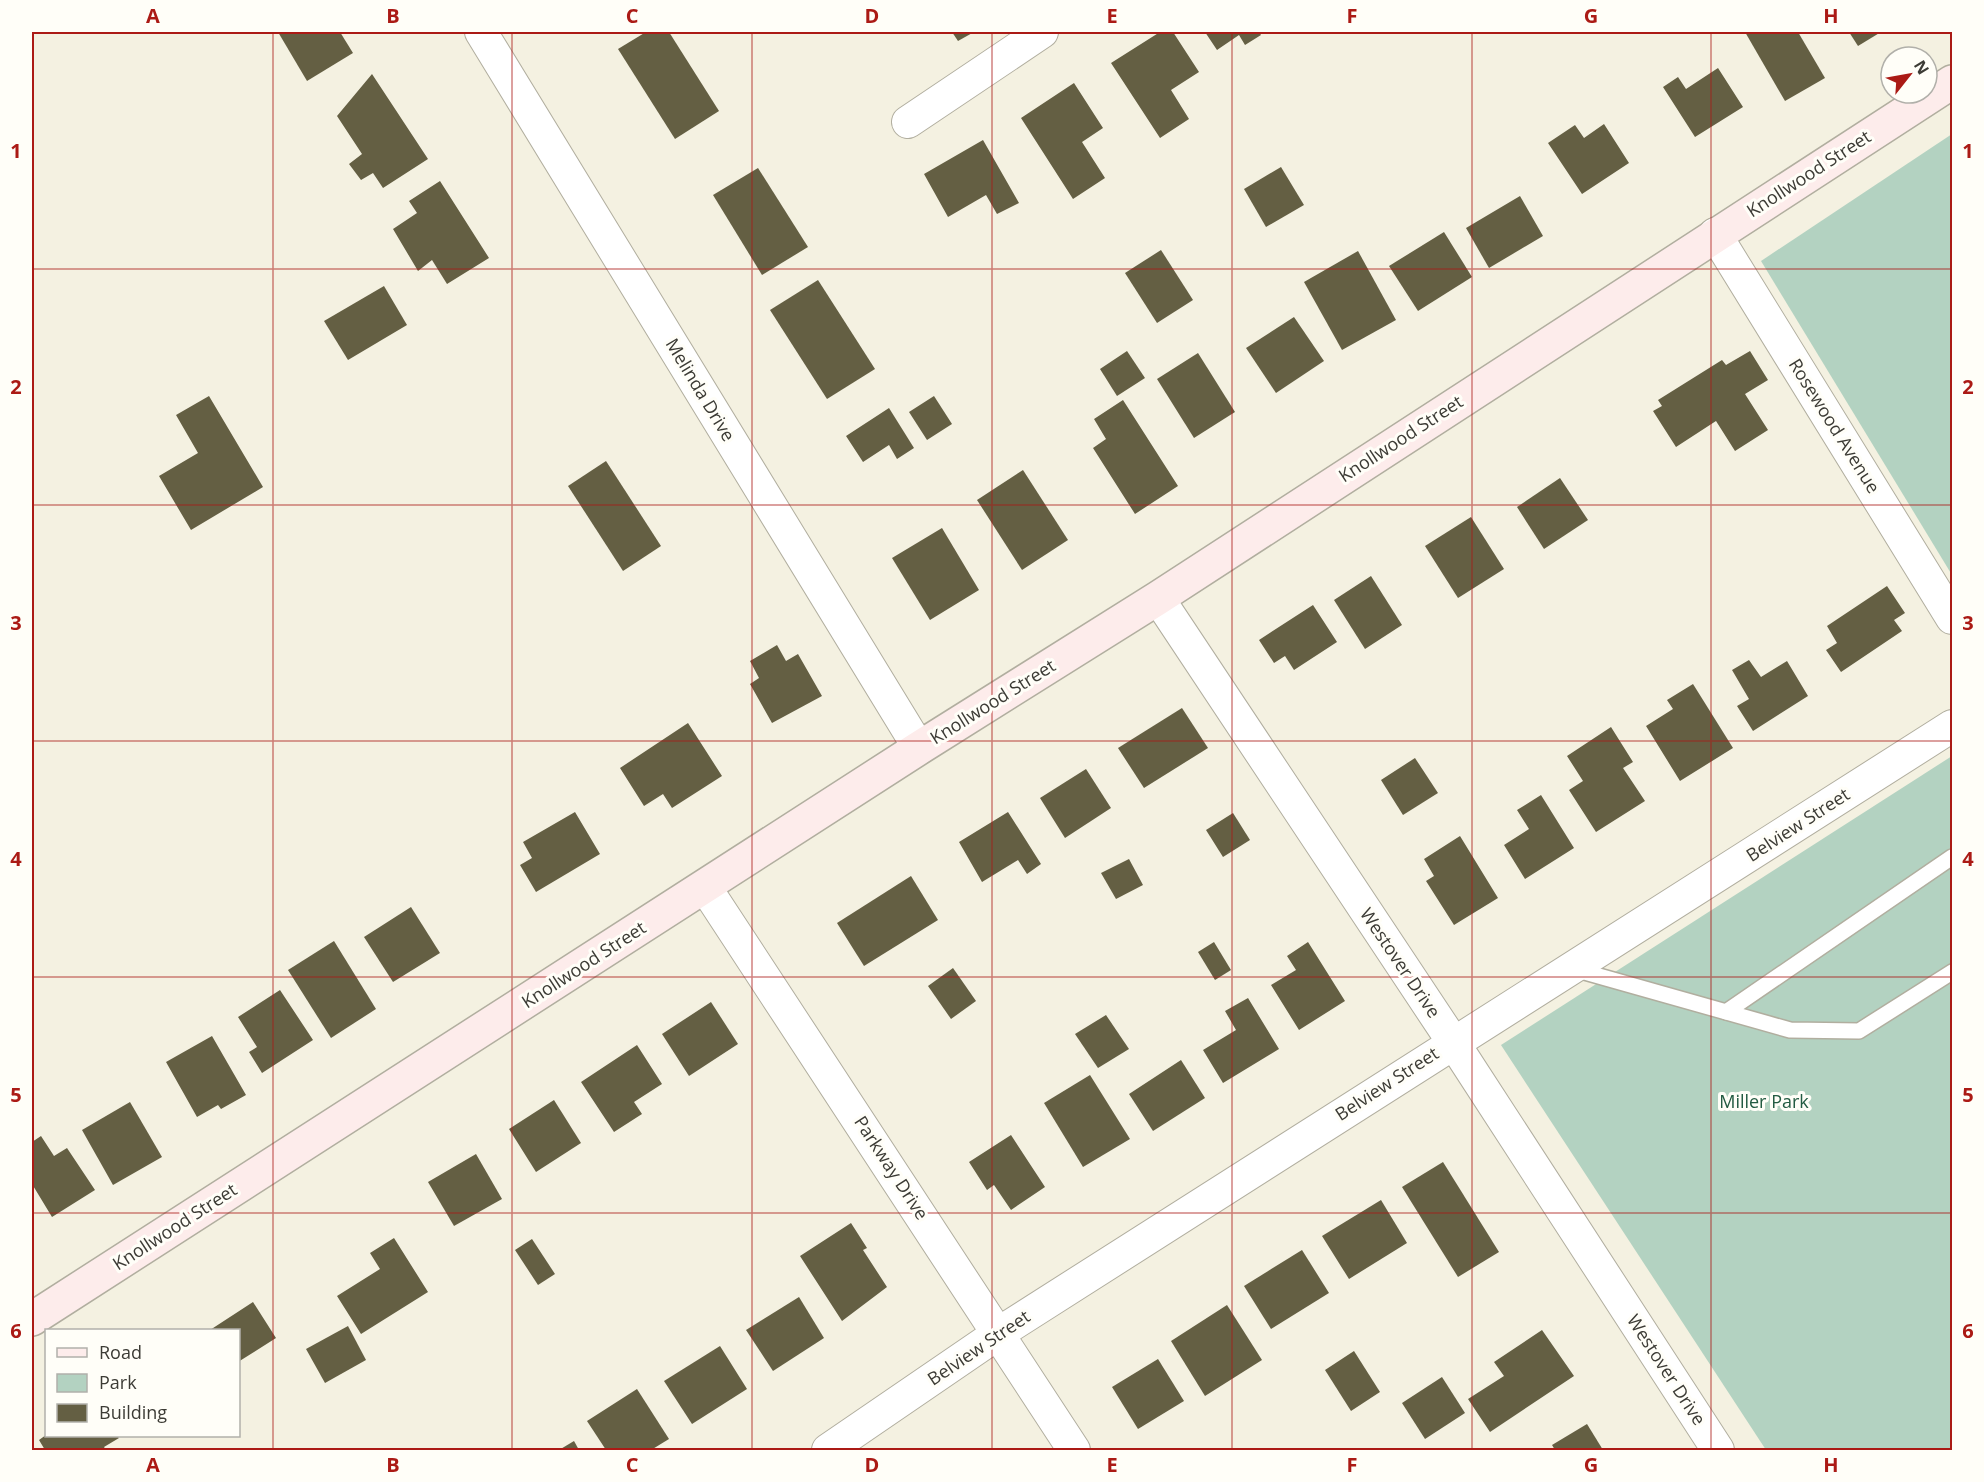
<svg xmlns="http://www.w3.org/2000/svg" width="1984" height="1482" font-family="'Open Sans',sans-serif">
	<rect width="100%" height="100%" fill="#f4f1e1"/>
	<g fill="#b3d2c1">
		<polygon points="1952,134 1952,575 1761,261"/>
		<polygon points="1952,756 1952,1450 1766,1450 1501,1045"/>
	</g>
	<g fill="#645f43">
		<polygon points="278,32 340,32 353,53 307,81"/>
		<polygon points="646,32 669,32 719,111 675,139 618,49"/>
		<polygon points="952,32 974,32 958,41"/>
		<polygon points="1160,32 1173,32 1199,72 1171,90 1189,119 1160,138 1111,63"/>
		<polygon points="1205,32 1259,32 1261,35 1245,45 1239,35 1217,50"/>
		<polygon points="1745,32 1798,32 1825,78 1785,101"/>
		<polygon points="1849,32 1881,32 1858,46"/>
		<polygon points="1718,68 1743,107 1695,137 1663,87 1678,77 1686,89"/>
		<polygon points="372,74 428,159 383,188 373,173 361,180 349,164 362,154 337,116"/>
		<polygon points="1074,83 1103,128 1082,142 1105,178 1073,199 1021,118"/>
		<polygon points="1604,124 1629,163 1582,194 1548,143 1575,125 1584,138"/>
		<polygon points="983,140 1019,203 997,214 986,195 948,217 924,174"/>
		<polygon points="1281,167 1304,205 1266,227 1244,189"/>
		<polygon points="758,168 808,247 762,275 713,195"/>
		<polygon points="440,181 489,258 447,284 432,260 418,271 393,229 417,213 409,201"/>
		<polygon points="1520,196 1543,236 1489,268 1466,228"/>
		<polygon points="1444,232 1472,277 1418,311 1389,266"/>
		<polygon points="1161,250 1193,300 1157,323 1125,273"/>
		<polygon points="1358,251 1396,320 1342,350 1304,282"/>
		<polygon points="818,280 875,369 827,399 770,310"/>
		<polygon points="384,286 407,325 348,360 324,321"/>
		<polygon points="1294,317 1324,361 1276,393 1246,348"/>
		<polygon points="1127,351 1145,378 1117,396 1100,369"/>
		<polygon points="1750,351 1768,380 1745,394 1768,430 1735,451 1716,421 1676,447 1653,411 1662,406 1658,400 1722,360 1726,365"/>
		<polygon points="1198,353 1235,412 1194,438 1157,379"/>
		<polygon points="209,396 263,487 191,530 159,476 198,453 176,415"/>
		<polygon points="934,396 952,424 927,440 909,412"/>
		<polygon points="1123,400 1178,486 1135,514 1093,448 1106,439 1094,419"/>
		<polygon points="889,408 914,448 897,459 889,445 863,462 846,436"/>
		<polygon points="606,461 661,546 623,571 568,486"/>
		<polygon points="1023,470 1068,540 1022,570 977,500"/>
		<polygon points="1560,478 1588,520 1544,549 1517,507"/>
		<polygon points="1471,517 1504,569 1458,598 1425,546"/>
		<polygon points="942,528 979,590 930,620 892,558"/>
		<polygon points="1371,576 1402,625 1365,649 1334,600"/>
		<polygon points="1887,586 1905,613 1894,620 1902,631 1841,672 1826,650 1837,643 1827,626"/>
		<polygon points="1313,605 1337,642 1294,670 1285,656 1274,663 1259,640"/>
		<polygon points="777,645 786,661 798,654 822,696 772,723 750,684 759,678 750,661"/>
		<polygon points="1749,660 1761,677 1787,661 1808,696 1753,731 1737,706 1749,699 1732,670"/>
		<polygon points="1693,684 1733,748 1680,781 1646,726 1673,709 1667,700"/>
		<polygon points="1182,708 1208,748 1144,788 1118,748"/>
		<polygon points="688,723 722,776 672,808 663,794 644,806 620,768"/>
		<polygon points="1611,727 1633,762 1623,768 1645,801 1596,832 1569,790 1583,781 1567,756"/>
		<polygon points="1415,758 1438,793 1403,815 1381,780"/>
		<polygon points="1086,769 1111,808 1065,838 1040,798"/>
		<polygon points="1541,795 1574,848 1525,879 1504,845 1529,829 1517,810"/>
		<polygon points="575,812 600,854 536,892 520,865 532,858 523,842"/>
		<polygon points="1008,812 1041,864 1027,874 1018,860 982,882 959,842"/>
		<polygon points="1233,813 1250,840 1223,857 1206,830"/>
		<polygon points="1460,836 1498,898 1454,925 1426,881 1434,876 1424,859"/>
		<polygon points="1129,859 1143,885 1116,899 1101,873"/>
		<polygon points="911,876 938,920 864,966 837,923"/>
		<polygon points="411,907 440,953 393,982 364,937"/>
		<polygon points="334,941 376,1009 331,1038 288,970"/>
		<polygon points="1214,942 1231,970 1215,980 1198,952"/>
		<polygon points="1308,942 1345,1001 1299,1030 1271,985 1296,970 1287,956"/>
		<polygon points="953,968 976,1001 951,1019 928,986"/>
		<polygon points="280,990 313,1040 262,1073 249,1052 257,1047 238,1017"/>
		<polygon points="1248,998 1279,1049 1223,1083 1203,1050 1236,1030 1225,1011"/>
		<polygon points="711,1002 738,1044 689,1076 662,1034"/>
		<polygon points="1106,1015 1129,1049 1098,1068 1075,1034"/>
		<polygon points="212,1036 246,1095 221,1109 218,1105 197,1117 166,1062"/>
		<polygon points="637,1045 662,1084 634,1102 642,1114 614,1132 581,1082"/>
		<polygon points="1181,1060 1205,1098 1153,1131 1129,1094"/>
		<polygon points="1090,1075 1130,1139 1083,1167 1044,1103"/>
		<polygon points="554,1100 581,1143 536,1172 509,1129"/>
		<polygon points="130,1102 162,1157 113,1185 82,1130"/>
		<polygon points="1011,1135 1045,1187 1011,1210 994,1185 987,1190 969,1162"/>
		<polygon points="41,1136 54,1156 67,1148 95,1190 52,1217 32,1184 32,1142"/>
		<polygon points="476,1154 502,1199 454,1226 428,1182"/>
		<polygon points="1443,1162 1499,1252 1458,1277 1402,1187"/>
		<polygon points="1381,1200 1407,1243 1349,1279 1322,1236"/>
		<polygon points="851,1223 867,1248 863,1250 887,1287 842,1321 800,1256"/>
		<polygon points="394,1238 428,1292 361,1334 337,1296 380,1269 370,1253"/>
		<polygon points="532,1239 555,1274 538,1285 515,1250"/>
		<polygon points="1302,1250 1329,1293 1271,1329 1244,1286"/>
		<polygon points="799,1297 824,1338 773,1371 746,1330"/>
		<polygon points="253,1302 276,1338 238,1362 238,1330 210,1330"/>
		<polygon points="1227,1305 1262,1360 1205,1396 1171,1341"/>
		<polygon points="348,1326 366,1360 325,1383 306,1349"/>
		<polygon points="1542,1330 1574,1376 1490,1432 1468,1399 1504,1376 1494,1362"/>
		<polygon points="720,1346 747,1389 692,1424 664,1381"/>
		<polygon points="1354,1351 1380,1392 1351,1411 1325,1370"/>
		<polygon points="1158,1359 1184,1401 1138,1429 1112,1387"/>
		<polygon points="1442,1377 1465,1413 1425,1439 1402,1403"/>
		<polygon points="637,1389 669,1439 651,1450 606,1450 587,1421"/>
		<polygon points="1587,1424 1603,1450 1555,1450 1552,1445"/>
		<polygon points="46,1435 117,1436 119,1438 104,1447 106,1450 45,1450 39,1440"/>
		<polygon points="574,1441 579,1450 559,1450"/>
	</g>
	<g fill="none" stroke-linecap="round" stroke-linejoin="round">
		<g stroke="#b1ae9f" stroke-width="18">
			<g id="lane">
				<polyline points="1574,969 1790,1030 1859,1031 1952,972"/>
				<polyline points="1726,1012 1952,857"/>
			</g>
		</g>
		<g stroke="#b1ae9f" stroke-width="34">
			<g id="street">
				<polyline points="481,32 919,748"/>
				<polyline points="908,122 1042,32"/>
				<polyline points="1715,234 1952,618"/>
				<polyline points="1158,598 1453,1042 1718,1450"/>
				<polyline points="705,887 1074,1450"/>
				<polyline points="828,1450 999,1333 1952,726"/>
			</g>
		</g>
		<g stroke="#b1ae9f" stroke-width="36">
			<polyline id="secondary" points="32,1319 919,748 1158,598 1952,82"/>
		</g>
		<use href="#lane" stroke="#fff" stroke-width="15"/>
		<use href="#street" stroke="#fff" stroke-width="32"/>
		<use href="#secondary" stroke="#fdeceb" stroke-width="33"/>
	</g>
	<path fill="none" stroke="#ab1a15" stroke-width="1.5" stroke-opacity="0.55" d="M273,32V1450M512,32V1450M752,32V1450M992,32V1450M1232,32V1450M1472,32V1450M1711,32V1450M32,269H1952M32,505H1952M32,741H1952M32,977H1952M32,1213H1952"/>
	<g text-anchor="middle" stroke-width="6" stroke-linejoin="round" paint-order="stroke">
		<g font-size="18" fill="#3c3b35" stroke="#fffef8">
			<text transform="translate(1809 174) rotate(-33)" y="6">Knollwood Street</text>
			<text transform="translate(700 390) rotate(59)" y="6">Melinda Drive</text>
			<text transform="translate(1834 426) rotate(58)" y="6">Rosewood Avenue</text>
			<text transform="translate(1401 439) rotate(-33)" y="6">Knollwood Street</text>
			<text transform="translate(993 702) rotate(-32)" y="6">Knollwood Street</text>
			<text transform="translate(1798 825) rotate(-33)" y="6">Belview Street</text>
			<text transform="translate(1400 963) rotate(56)" y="6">Westover Drive</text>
			<text transform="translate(584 965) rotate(-33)" y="6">Knollwood Street</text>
			<text transform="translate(1387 1084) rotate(-33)" y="6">Belview Street</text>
			<text transform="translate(891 1168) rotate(57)" y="6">Parkway Drive</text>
			<text transform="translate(175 1227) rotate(-33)" y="6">Knollwood Street</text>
			<text transform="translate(979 1348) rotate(-34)" y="6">Belview Street</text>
			<text transform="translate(1666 1370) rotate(57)" y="6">Westover Drive</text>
		</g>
		<g font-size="18" fill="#235b42" stroke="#fffef8">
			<text x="1764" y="1108">Miller Park</text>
		</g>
	</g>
	<rect width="1984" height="1482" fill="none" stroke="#fffef8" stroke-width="66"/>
	<rect x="45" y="1329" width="195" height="108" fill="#fffef8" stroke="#b1b0aa" stroke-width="1.5"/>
	<rect x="57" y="1348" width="30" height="9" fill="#fdeceb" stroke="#b1b0aa" stroke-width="1.5"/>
	<text x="99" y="1359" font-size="18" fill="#3c3b35">Road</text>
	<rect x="57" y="1374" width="30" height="18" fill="#b3d2c1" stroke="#b1b0aa" stroke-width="1.5"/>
	<text x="99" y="1389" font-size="18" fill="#3c3b35">Park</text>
	<rect x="57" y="1404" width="30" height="18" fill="#645f43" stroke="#b1b0aa" stroke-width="1.5"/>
	<text x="99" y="1419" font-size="18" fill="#3c3b35">Building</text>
	<g transform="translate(1909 75) rotate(59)"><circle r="28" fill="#fffef8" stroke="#b1b0aa" stroke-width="1.5"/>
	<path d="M0-4.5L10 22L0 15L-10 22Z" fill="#ab1a15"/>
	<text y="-9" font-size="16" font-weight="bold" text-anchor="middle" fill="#3c3b35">N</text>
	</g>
	<rect x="33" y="33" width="1918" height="1416" fill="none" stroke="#ab1a15" stroke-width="2"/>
	<g font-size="20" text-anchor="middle" font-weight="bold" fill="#ab1a15">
		<text x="153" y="23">A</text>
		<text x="393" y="23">B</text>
		<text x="632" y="23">C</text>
		<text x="872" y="23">D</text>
		<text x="1112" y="23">E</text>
		<text x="1352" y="23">F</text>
		<text x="1591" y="23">G</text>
		<text x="1831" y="23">H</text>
		<text x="16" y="158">1</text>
		<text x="1968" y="158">1</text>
		<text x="16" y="394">2</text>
		<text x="1968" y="394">2</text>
		<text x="16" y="630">3</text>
		<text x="1968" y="630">3</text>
		<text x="16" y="866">4</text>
		<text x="1968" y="866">4</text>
		<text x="16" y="1102">5</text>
		<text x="1968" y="1102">5</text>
		<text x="16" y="1338">6</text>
		<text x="1968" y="1338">6</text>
		<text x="153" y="1472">A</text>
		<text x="393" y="1472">B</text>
		<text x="632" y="1472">C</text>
		<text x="872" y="1472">D</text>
		<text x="1112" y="1472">E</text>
		<text x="1352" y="1472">F</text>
		<text x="1591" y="1472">G</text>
		<text x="1831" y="1472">H</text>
	</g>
</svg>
